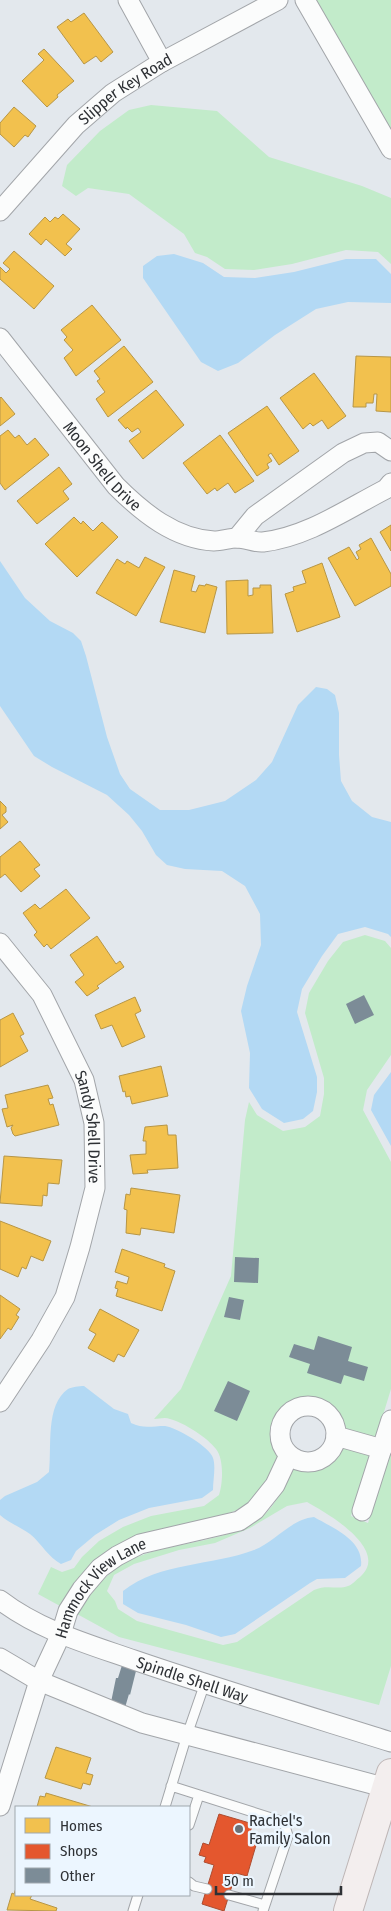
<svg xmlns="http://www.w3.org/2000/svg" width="391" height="1911" font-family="'Fira Sans Condensed',sans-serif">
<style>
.green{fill:#c2ebca;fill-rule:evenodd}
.water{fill:#b3d9f4}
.homes{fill:#f2c14e;stroke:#b79646}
.shops{fill:#e4572e;stroke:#ad4c30}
.building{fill:#7c8c97}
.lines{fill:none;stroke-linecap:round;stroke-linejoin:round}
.service-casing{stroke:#a2a5a9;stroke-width:11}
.minor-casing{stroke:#a2a5a9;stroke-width:21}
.primary-casing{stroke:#beb6b6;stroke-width:30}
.service{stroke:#fbfcfc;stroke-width:9}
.minor{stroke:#fbfcfc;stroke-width:19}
.primary{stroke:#f3eeee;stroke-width:28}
.poi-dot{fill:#6d7175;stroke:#ecf6ff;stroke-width:2}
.labels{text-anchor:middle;stroke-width:5;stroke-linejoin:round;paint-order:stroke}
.street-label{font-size:16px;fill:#2e3135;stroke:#ecf6ff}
.poi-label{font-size:16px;fill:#2e3135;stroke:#ecf6ff;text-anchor:start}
</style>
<rect width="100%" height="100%" fill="#e3e8ed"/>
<path class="green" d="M314 0H391V132Z
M151 105 217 111 269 157 362 186 391 198V264L378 252 346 250 292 264 254 270 225 269 207 257 195 253 184 234 129 194 88 188 76 196 62 186 67 165 100 131 129 110Z
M365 935 385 941 391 948V1055L367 1090 363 1110 391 1162V1389L376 1438 344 1429C334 1368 242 1404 279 1456 271 1472 262 1492 248 1504 235 1513 220 1515 205 1519 174 1526 142 1531 114 1547 90 1560 75 1583 60 1606L38 1594 51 1567 62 1572 74 1568 82 1557 99 1541 123 1527 151 1516 204 1506 219 1495C223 1483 224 1459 216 1449 208 1438 183 1422 170 1419 165 1417 159 1419 154 1419L181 1389 231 1276 245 1120 249 1102 257 1115 283 1131 305 1127 320 1116 324 1094V1078L305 1013 309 993 328 961 343 942Z
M343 1447 370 1455 351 1516 368 1523 391 1451V1666L379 1705 119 1637 77 1614C89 1596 103 1576 123 1564 161 1541 233 1544 263 1516 277 1503 285 1485 293 1468 318 1474 331 1469 343 1447ZM307 1502C327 1513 391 1550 360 1577 357 1579 352 1585 348 1586 338 1590 327 1584 314 1590L237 1642 223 1645 137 1621 118 1609 115 1601 107 1591 114 1575 134 1564 179 1550 215 1543 250 1528 287 1506Z"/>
<path class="water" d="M174 254 203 263 224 277 255 278 294 272 346 259H376L391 274V303L348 302 316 309 275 335 238 363 218 371 201 362 143 278V266L157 256Z
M0 561 25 598 50 621 73 633 81 641 86 656 107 737 120 774 130 789 160 810H189L225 801 256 780 272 762 298 705 316 687 327 689 335 695 339 713V755L341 781 352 801 372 817 391 822V937L388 934 365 927 338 934 322 956 302 989 297 1012 317 1077V1092L313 1111 303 1119 284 1123 262 1109 249 1088 250 1053 241 1011 247 986 261 945 260 914 245 886 222 871 185 869 167 865 156 855 142 831 129 815 107 795 52 767 34 756 0 706Z
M391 1072V1146L371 1110 374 1095Z
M84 1386 114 1409 128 1414 131 1423C143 1429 152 1426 165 1426 176 1427 210 1447 213 1458 216 1467 213 1480 213 1490L202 1498 149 1508 119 1520 95 1535 76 1551 71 1560 61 1564C48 1557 42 1544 30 1534 20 1527 9 1523 0 1515V1500L5 1496 37 1482 49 1472C52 1447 45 1405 68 1389 72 1387 79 1386 84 1386Z
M314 1517C333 1528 364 1540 361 1566L345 1578 317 1579 310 1583 235 1634 221 1637 186 1625 138 1613 123 1604V1591C160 1562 212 1566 254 1550 275 1542 291 1519 314 1517Z"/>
<path class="homes" d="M84 13 113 52 101 62 96 56 84 64 57 27 68 19 71 22Z
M44 49 74 81 57 95 58 97 47 107 22 81 44 60 38 54Z
M14 107 36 126 28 137 25 135 14 147 0 134V123Z
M63 214 80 229 66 244 72 249 65 256 46 239 41 245 29 234 45 217 50 222 55 217 58 219Z
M14 251 54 286 34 309 0 279V267L6 273 10 269 3 263Z
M92 305 121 340 76 376 64 358 73 350 64 340 67 337 61 330Z
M124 346 153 382 108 417 96 399 105 392 97 381 100 379 94 371Z
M356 356 391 357V412L376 411 377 394H374L373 403H366V407H353Z
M314 373 346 416 328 429 322 420 313 426 310 423 303 429 280 398Z
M156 390 184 425 143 459 129 441 141 432 138 428 132 432 127 427 126 429 118 420Z
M1 397 15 414 0 426V398Z
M267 406 299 451 279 465 271 453 268 455 272 461 267 464 269 468 257 476 228 433Z
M8 430 15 438 19 435 27 445 35 438 49 455 5 490 0 483V436Z
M220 435 254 481 235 493 228 483 217 491 215 488 207 494 183 463Z
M59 467 72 484 63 491 69 499 37 524 17 501Z
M74 517 81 524 83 521 93 531 102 522 118 537 77 577 45 544Z
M391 525V551L380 532Z
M371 538 391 574V586L355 606 328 558 349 547 357 560 359 558 356 552 361 549 359 545Z
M145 557 165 567 136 616 96 593 117 559 125 564 127 561 139 568Z
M322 563 340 617 297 632 285 594 294 591 293 587 306 583 302 571Z
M174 570 195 576 191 591 196 592 199 585 205 586 206 584 217 587 205 633 160 622Z
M248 580V596L253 595V588H260V585H271L273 633 227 634 226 581Z
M0 801 6 807V812L2 815 8 822 0 829Z
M20 841 40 865 34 869 40 876 21 892 5 874 0 878V857Z
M66 889 90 918 51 949 47 944 44 947 34 935 37 932 23 913 35 904 40 909Z
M97 936 116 964 120 961 124 967 97 986 99 988 87 996 75 982 84 975 70 955Z
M135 997 141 1011 135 1014 145 1037 122 1047 112 1025 101 1029 95 1015Z
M13 1013 24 1034 20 1036 28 1051 0 1067V1020Z
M161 1066 168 1096 132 1104 130 1096 126 1097 125 1091 123 1092 119 1076Z
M48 1085 53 1098 48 1099 50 1105 53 1104 59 1125 15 1136 13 1134 11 1128 13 1125 7 1127 2 1109 8 1108 5 1095Z
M167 1125 168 1135H176L178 1168 147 1170 148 1173 133 1174 130 1155 146 1154V1141H143L145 1127Z
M4 1156 62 1160 59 1184 48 1183 47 1196 43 1195 42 1206 0 1203Z
M131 1188 180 1195 174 1233 141 1228 140 1235 126 1233 127 1210 124 1209 126 1194 130 1195Z
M0 1221 51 1241 43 1261 31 1256 26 1269 22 1267 18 1277 0 1269Z
M122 1249 165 1264 164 1267 175 1271 162 1311 116 1296 118 1289 115 1288 117 1281 127 1284 129 1277 115 1272Z
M0 1295 20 1309 16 1315 19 1317 11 1330 8 1328 0 1339Z
M100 1309 139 1330 124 1357 118 1354 114 1362 88 1348 96 1334 89 1330Z
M56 1747 91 1758 86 1773 93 1775 90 1785 83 1783 81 1789 45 1778Z
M46 1793 93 1807H37L40 1796 45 1797Z
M16 1888V1895H32L30 1899 57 1908 56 1911 7 1910 12 1893 14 1894Z"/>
<path class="shops" d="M219 1814 253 1824 250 1832 259 1835 247 1876 236 1873 224 1911 202 1904 214 1865 204 1862 206 1857 199 1855 203 1843 209 1845Z"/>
<path class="building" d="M364 995 374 1015 355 1024 346 1004Z
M235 1257 259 1258 258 1283 234 1282Z
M229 1297 244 1300 240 1320 224 1317Z
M318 1336 352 1347 348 1361 368 1367 364 1381 344 1375 341 1384 307 1373 310 1364 289 1357 294 1344 314 1350Z
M228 1381 250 1391 237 1421 214 1411Z
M123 1662 137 1667 130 1695 129 1694 124 1711 110 1707 116 1678H118Z"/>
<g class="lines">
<defs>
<path id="service" d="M171 1786 284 1822 288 1836 263 1911
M165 1807 187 1735 205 1683
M189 1825 199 1795
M189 1882 194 1886 207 1889
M229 1895 265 1905
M133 1911 138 1895"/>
<g id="minor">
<path d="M128 0 162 62"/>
<path d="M305 0 391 149"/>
<path id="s1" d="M0 211 76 125 113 93 162 62 278 0"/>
<path id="s2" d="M0 338 116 486C143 513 175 539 214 541 222 541 229 538 237 538 246 538 255 543 263 542 307 537 347 509 386 489L391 483"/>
<path d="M237 538 255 516 343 453 364 443 378 442 391 451"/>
<path id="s3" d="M0 943 42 995 84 1080 94 1123 95 1188 80 1247 65 1297 41 1340 0 1402"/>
<circle cx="308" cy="1434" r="28"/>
<path d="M336 1436 382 1449"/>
<path d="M362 1511 391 1420"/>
<path id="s4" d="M0 1600C39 1630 88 1644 134 1660 219 1689 305 1715 391 1742"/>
<path d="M0 1658 39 1681 142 1723 391 1789"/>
<path id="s5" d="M0 1806 39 1681 61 1634 68 1611 82 1589 100 1568 117 1556 140 1544 239 1521 255 1510 275 1485 289 1455"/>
</g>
<path id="primary" d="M348 1911 391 1773"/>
</defs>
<use href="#service" class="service-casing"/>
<use href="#minor" class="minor-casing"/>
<use href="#primary" class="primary-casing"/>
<use href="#service" class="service"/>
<use href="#minor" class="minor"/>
<use href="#primary" class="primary"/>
</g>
<circle class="poi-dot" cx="239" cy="1829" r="5"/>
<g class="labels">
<g class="street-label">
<text dy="6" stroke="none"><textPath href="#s1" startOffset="176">Slipper Key Road</textPath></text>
<text dy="6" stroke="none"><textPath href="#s2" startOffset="164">Moon Shell Drive</textPath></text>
<text dy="6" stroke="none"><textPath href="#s3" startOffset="209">Sandy Shell Drive</textPath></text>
<text dy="6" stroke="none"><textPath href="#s5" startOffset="246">Hammock View Lane</textPath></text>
<text dy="6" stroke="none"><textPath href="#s4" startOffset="209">Spindle Shell Way</textPath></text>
</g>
<g class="poi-label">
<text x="249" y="1826">Rachel's<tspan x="249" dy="18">Family Salon</tspan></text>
</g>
</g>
<rect x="15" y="1806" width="175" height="90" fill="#ecf6ff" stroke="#a0a7ae"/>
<rect x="25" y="1818" width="25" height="15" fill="#f2c14e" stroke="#a0a7ae"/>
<text x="60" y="1831" font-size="15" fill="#2e3135">Homes</text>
<rect x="25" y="1844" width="25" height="15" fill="#e4572e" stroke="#a0a7ae"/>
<text x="60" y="1856" font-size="15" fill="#2e3135">Shops</text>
<rect x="25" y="1868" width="25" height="15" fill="#7c8c97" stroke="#a0a7ae"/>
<text x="60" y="1881" font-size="15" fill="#2e3135">Other</text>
<path d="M216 1886v8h125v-8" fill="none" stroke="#2e3135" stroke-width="2.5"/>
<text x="224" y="1886" font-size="15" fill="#2e3135" stroke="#ecf6ff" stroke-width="4" paint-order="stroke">50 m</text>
</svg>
